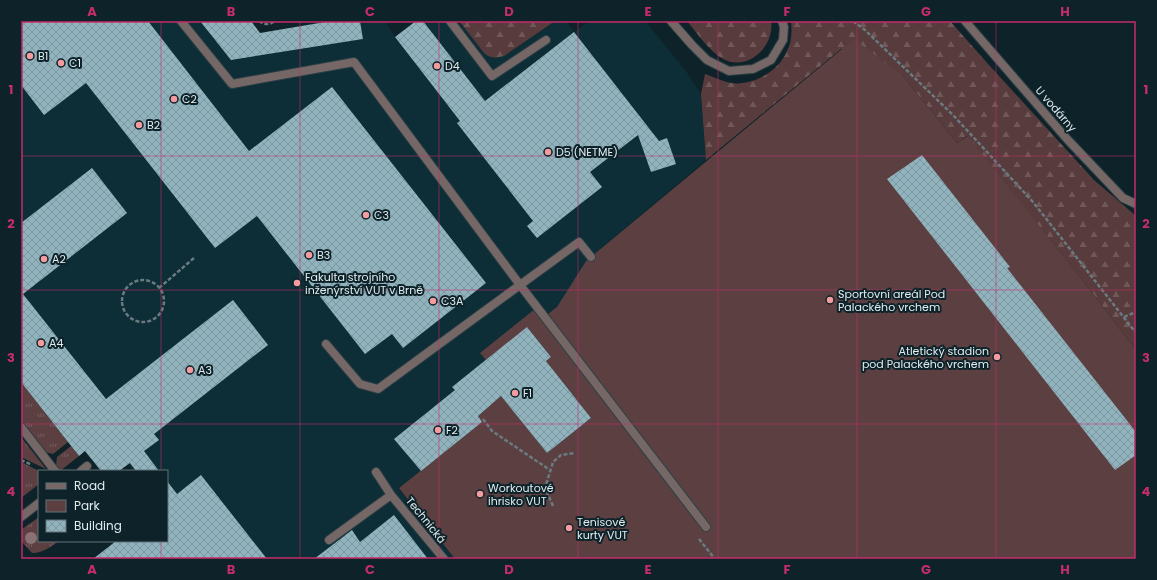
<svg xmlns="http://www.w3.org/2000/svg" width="1157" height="580" font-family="Poppins,sans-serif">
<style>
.built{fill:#0d2e36}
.grass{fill:url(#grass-tufts)}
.forest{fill:url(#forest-firs)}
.green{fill:#5c4041}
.building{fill:url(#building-cross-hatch)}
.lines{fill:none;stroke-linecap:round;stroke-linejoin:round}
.service-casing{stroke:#2b3f45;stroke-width:10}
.minor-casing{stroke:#2b3f45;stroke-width:10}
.path{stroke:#697a80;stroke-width:2.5;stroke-dasharray:4 2;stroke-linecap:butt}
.service{stroke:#766767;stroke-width:8}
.minor{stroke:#766767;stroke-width:8}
.tree{fill:#897175}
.grid{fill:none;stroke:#c52d6a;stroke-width:1;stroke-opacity:0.55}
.poi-dot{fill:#f49b9f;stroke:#0e2329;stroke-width:1.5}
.labels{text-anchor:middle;stroke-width:4;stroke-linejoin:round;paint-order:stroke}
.poi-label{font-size:11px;fill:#dfecf0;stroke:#0e2329;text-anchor:start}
.street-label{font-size:11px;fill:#dfecf0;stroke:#0e2329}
.neatline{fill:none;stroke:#c52d6a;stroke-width:1.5}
.grid-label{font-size:13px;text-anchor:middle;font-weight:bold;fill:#c52d6a}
</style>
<defs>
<pattern id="grass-tufts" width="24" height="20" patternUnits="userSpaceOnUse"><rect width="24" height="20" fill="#5c4041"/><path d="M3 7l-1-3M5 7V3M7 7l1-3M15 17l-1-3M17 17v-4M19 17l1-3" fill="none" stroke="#735c5d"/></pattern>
<pattern id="forest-firs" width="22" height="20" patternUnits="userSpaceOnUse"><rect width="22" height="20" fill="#583b3c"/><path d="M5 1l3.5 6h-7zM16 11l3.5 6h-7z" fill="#705858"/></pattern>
<pattern id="building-cross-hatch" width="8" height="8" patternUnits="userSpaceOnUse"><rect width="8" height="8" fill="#90b3be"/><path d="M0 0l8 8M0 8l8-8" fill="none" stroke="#7d98a0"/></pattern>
</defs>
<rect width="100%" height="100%" fill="#0e2329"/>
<path class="built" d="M21 21H200L232 60 363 39 360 21H385L395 37 416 21H459L484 53 504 56 555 21H566L574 32 589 21H645L685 70 701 94 706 160 586 261 558 307 548 314 540 305 527 327 551 357 546 361 591 418 547 453 502 396 478 416 482 422 399 488 455 559H93L116 541H167V471H134L128 464 85 451 79 456 21 382Z"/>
<path class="grass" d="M21 382 68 442 53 454 45 452 21 422Z
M21 437 46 469 21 457Z
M71 446 79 456 60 471 56 466 57 457Z
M21 462 39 471V484L21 498Z
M39 517V541H59C50 547 43 553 32 553L21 541V530Z"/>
<path class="forest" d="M459 21H555L504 56C496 58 491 59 484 53Z
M687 21H771C775 46 748 72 723 59 710 52 697 33 687 21Z
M791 21H950L989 65 1094 180 1136 216V350L1094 295 967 136 957 143 903 76 841 49 706 160 701 94 705 74C714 77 723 82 732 83 753 86 779 71 787 51 792 42 792 31 791 21Z"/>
<path class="green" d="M854 39 903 76 957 143 968 136 1094 295 1136 350V559H455L399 488 482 422 478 416 501 396 547 453 591 418 546 361 551 357 528 328 486 360 480 353 540 305 548 314 557 307 586 261Z"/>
<path class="building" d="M21 21H148L249 151 332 87 486 283 403 348 392 334 365 354 257 216 215 248 86 83 44 115 21 85Z
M200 21H251L260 33 331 21H360L363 39 231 60Z
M416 21H423L485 101 574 32 659 141 667 138 676 164 651 172 638 135 590 172 602 187 537 238 527 226 533 221 457 123 460 121 395 37Z
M922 155 1010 267 1007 268 1136 432V455L1115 470 887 179Z
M92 168 127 213 23 294 106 399 233 300 268 345 154 434 159 440 144 451 159 471H136L130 463 119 471H101L85 451 79 456 21 382V223Z
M527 327 551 357 546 361 591 418 547 453 501 396 478 416 482 422 421 471 394 439 455 390 452 387Z
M201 475 267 559H93L116 541H167V481L177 494Z
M394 515 428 559H314L352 530 360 542Z"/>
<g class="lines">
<defs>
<path id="service" d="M181 21 232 84 354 62 520 285 378 389 360 384 326 344
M450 21 492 76 546 40
M591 257 579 242 520 285 706 527
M21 427 55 471
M81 471 87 466
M21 517 39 503"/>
<path id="minor" d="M671 21 692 45 707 60 729 71 753 69 771 60 783 40 784 27 782 21
M965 21 1067 139 1123 198 1136 204
M376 472 391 495 444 559
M329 540 391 495"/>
</defs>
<use href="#service" class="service-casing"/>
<use href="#minor" class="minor-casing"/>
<path class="path" d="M259 21C264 25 270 25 275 21
M853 21 865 30 953 115 1033 202 1136 333
M122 301a21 21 0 1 1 42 0a21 21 0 1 1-42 0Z
M159 288 194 258
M1124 317 1136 312
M483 419 492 431 550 470
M21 460 32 465
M553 506 545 488 553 462 561 455 575 453
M699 539 715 559"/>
<use href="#service" class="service"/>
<use href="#minor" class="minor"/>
</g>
<circle class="tree" cx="31" cy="538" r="6"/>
<path class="grid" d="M161 21V471M300 21V559M439 21V559M578 21V559M718 21V559M857 21V559M996 21V559M21 156H1136M21 290H1136M21 424H1136M161 541V559"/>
<g class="poi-dot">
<circle cx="30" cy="56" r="4"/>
<circle cx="61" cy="63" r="4"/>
<circle cx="437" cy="66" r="4"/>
<circle cx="174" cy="99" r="4"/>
<circle cx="139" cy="125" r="4"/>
<circle cx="548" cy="152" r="4"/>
<circle cx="366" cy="215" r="4"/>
<circle cx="309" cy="255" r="4"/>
<circle cx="44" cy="259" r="4"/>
<circle cx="297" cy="283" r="4"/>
<circle cx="830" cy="300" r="4"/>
<circle cx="433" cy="301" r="4"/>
<circle cx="41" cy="343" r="4"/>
<circle cx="997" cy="357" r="4"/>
<circle cx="190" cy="370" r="4"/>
<circle cx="515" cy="393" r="4"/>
<circle cx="438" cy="430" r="4"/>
<circle cx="480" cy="494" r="4"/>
<circle cx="569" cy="528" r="4"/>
</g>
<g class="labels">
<g class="poi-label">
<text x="38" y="60">B1</text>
<text x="69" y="67">C1</text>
<text x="445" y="70">D4</text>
<text x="182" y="103">C2</text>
<text x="147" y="129">B2</text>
<text x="556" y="156">D5 (NETME)</text>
<text x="374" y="219">C3</text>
<text x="317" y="259">B3</text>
<text x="52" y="263">A2</text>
<text x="305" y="281">Fakulta strojního<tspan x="305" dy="13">inženýrství VUT v Brně</tspan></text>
<text x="838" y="298">Sportovní areál Pod<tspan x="838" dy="13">Palackého vrchem</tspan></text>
<text x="441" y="305">C3A</text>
<text x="49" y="347">A4</text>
<text x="989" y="355" text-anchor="end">Atletický stadion<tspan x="989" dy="13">pod Palackého vrchem</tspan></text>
<text x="198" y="374">A3</text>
<text x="523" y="397">F1</text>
<text x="446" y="434">F2</text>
<text x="488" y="492">Workoutové<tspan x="488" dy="13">ihrisko VUT</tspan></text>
<text x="577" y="526">Tenisové<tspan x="577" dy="13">kurty VUT</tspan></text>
</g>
<g class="street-label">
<text transform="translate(1056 109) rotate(49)" y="4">U vodárny</text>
<text transform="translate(426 520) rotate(51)" y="4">Technická</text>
</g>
</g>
<rect width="1157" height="580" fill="none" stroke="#0e2329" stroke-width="44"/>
<rect x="38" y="470" width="130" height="72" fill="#0e2329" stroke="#627379"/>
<rect x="46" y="483" width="20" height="6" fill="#766767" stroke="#627379"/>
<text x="74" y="490" font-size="12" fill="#dfecf0">Road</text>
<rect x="46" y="500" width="20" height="12" fill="#5c4041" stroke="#627379"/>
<text x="74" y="510" font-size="12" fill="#dfecf0">Park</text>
<rect x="46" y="520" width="20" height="12" fill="url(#building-cross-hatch)" stroke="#627379"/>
<text x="74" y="530" font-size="12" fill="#dfecf0">Building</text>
<rect x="22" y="22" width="1113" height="536" class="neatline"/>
<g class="grid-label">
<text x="92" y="16">A</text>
<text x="231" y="16">B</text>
<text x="370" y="16">C</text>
<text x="509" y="16">D</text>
<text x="648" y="16">E</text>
<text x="787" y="16">F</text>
<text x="926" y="16">G</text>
<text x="1065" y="16">H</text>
<text x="11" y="94">1</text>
<text x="1146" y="94">1</text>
<text x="11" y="228">2</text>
<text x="1146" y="228">2</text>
<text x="11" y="362">3</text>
<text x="1146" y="362">3</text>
<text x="11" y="496">4</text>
<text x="1146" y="496">4</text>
<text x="92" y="574">A</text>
<text x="231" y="574">B</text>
<text x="370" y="574">C</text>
<text x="509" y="574">D</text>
<text x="648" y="574">E</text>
<text x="787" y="574">F</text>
<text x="926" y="574">G</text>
<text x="1065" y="574">H</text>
</g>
</svg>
